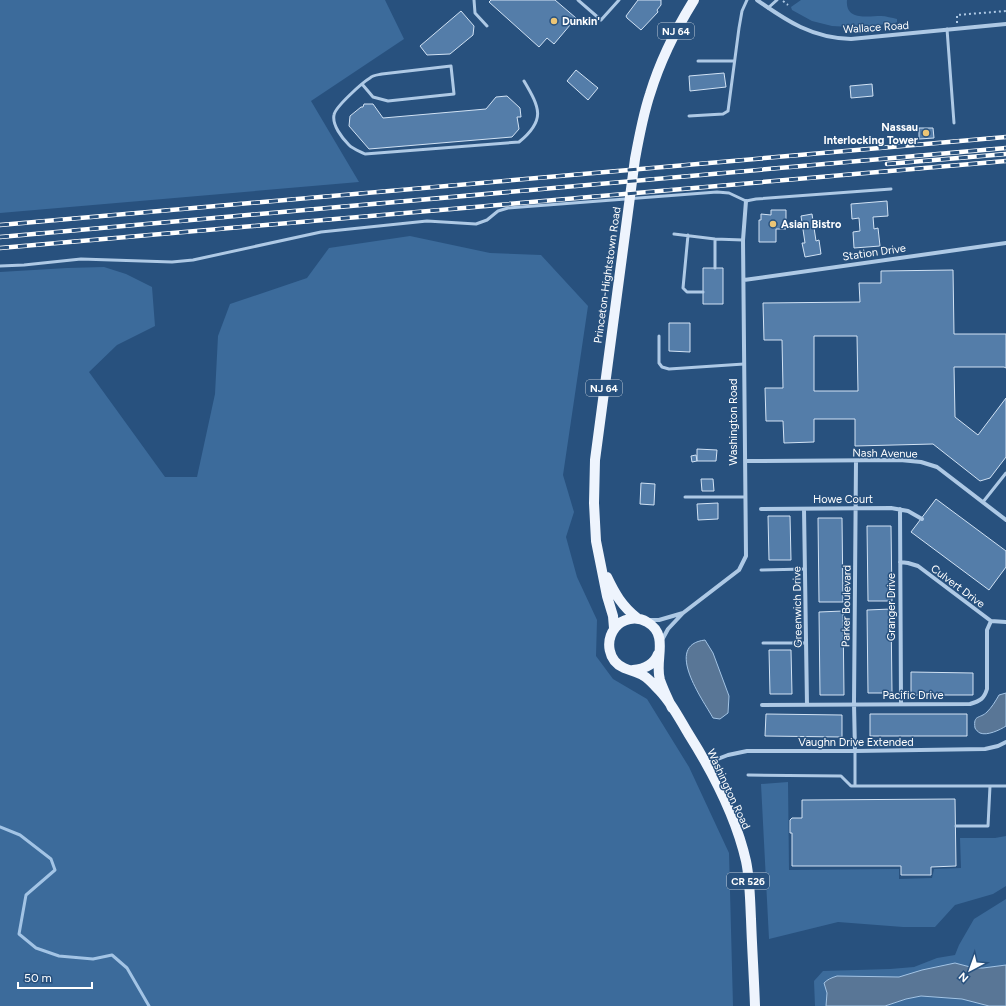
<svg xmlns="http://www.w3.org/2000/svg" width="1006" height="1006" font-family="Figtree,sans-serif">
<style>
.green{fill:#3c6b9b}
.water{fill:#597696;stroke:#a3c4e5}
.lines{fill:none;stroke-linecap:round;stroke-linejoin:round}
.stream{stroke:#a3c4e5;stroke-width:3}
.building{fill:#547da9;stroke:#d1e2f4;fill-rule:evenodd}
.path{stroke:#aec9e5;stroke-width:2;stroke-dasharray:2 3;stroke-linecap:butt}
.service{stroke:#aec9e5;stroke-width:3}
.minor{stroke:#aec9e5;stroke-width:4}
.primary{stroke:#eef4fd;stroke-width:10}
.rail-casing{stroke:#fff;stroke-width:4.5}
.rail{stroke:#28517e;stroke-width:3;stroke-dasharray:9;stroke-linecap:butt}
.poi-dot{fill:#ecc575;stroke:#28517e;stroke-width:1.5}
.labels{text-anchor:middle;stroke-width:3;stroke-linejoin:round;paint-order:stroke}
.shield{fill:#28517e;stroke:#becbd8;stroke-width:1}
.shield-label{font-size:10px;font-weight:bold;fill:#fff}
.poi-label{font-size:11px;font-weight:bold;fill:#fff;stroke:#28517e;text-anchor:start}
.street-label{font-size:11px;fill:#fff;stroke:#28517e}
</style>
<rect width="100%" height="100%" fill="#28517e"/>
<path class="green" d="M0 0H385L404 39 311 101 359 182 0 213Z
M801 0H847C845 21 868 16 881 16 886 16 892 18 897 19V22L895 23H888L868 28 832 26 812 21 792 10 791 7Z
M410 236 490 253 541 255 588 306 563 475 574 512 566 537 577 577 597 620 596 656 613 679 647 699 689 767 729 853 733 1006H0V272L67 268 104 267 126 274 152 287 155 326 117 345 89 372 165 477H197L215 394 218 336 230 304 307 278 329 248Z
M788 782 789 870 899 869V879L932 878 934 869 961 868 960 838H995L1006 836V886L993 894 955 905 935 927H903L838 922 769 939 761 784Z
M1006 899V1006H815L814 981 823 971 890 969 914 967 937 958 955 955 959 945 974 919Z"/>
<path class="water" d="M705 640 713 653 729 696 728 713 720 719 713 718C703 700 663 645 705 640Z
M1006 693V726C1000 730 987 736 980 733 978 732 976 730 975 728 973 714 980 719 987 712 992 707 995 702 999 695Z
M955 963 974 968H983L1006 965V1006H989L962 999 921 996 906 999 885 1006H826L827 993 824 983C828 979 831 978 837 976L899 977 922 970Z"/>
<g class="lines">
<path class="stream" d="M0 827 20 835 51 859 55 870 26 895 19 934 36 948 59 956 93 959 112 955 127 968 149 1006"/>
</g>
<path class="building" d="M491 0H555L576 18 554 44 547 38 539 47 489 2Z
M638 0H661V5L657 10 658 12 641 30 627 18 626 16Z
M461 11 474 26 473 35 450 54 427 55 420 46Z
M576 70 598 88 588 100 567 81Z
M724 73 726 87 690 91 689 76Z
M872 84 873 96 851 98 850 86Z
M507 96 520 108 521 117H517L519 129 512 137 369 149 349 126 350 116 361 107H363L364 104H373L383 118 486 109 496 97Z
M919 128H933L934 138 919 139Z
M887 201 888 216 873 217 874 229 878 228 880 246 854 248 853 232 860 231 859 218 852 219 851 204Z
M771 210H786V229H776V242H759V220H761V214L771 215Z
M812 214 816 241 819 240 821 254 805 257 802 243H805L801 216Z
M703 268H723V304H703Z
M953 270 954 334H1006V368L1004 367H954L955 417 978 435 1006 398V457L990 478 980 481 933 444 855 446V419H814V442L784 443 783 421H766L765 388H783L782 340H764L763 303 860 302 859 283H881V271ZM814 336H857L858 391H814Z
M669 323H690V352L669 351Z
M697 449 717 450 716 461H697Z
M696 455 697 461 692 462 691 456Z
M701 479H713L714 491H702Z
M641 483 655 484 654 505 640 504Z
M936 499 1006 551V567L989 590 911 532Z
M718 503V519L698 520 697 504Z
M768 516H790L791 560H769Z
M818 518H842L843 602H819Z
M867 526H891L892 601H868Z
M891 609 892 693H868L867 610Z
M843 611 844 695H820L819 612Z
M769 650H791L792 694H770Z
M911 672 973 673V695H911Z
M766 714 842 715V737L765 736Z
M870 714H967V736H870Z
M955 799 956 866 931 867V875H901V866H792V833H790V820L792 818H802V800Z"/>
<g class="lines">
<path class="path" d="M783 1 788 5
M957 23V15L1006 11"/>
<path class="service" d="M474 0 475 13 487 26
M578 0 601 20 619 0
M768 8 777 0
M947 29 954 123
M698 61H734
M362 84 373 97 388 101 454 94 451 66 382 74C378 75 373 75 370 78 363 82 335 107 334 115 332 125 342 138 349 145 353 149 359 151 365 154L519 142C546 120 540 108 524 81
M689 116 723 114 728 111 739 28 742 11 747 0
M674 234 715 239 743 240
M688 235 683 288 687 292H703
M0 266 24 265 81 259 172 262 193 260 321 232 427 221 476 224 487 220 498 211 508 208 717 192 729 193 746 201 756 199 891 189
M715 268V239
M659 336V363L662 367 669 369 744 364
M685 497H745
M983 502 1006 473
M761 570 805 569
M763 643H806
M748 775 841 776 851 786H1006
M855 786V751
M956 826H988L990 786"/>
<path class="minor" d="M757 0C787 21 812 38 851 39L1006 24
M744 280 1006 243
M745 461 900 460 921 462 937 467 1006 520
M761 509 891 508 908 511 922 519
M804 509 807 705
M900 509 901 704
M900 562 908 563 918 566 991 621 1006 622
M648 620H659L683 613
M662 640 668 629 683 613 739 570 746 556 743 240 746 201
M762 705 970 704C980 701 984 699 987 689V630L991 621
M855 751 854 704 856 461
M707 763 728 755 747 751H855L985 749 998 746 1006 742"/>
<path class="primary" d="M607 577C615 594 622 606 637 618
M614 628 613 616 607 596 596 541 594 503 595 460 635 159C639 137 643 115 650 94 660 61 676 29 694 0
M633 670C645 669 654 665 658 654
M672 708C668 699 663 689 660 680 654 660 670 635 647 622 637 616 622 618 615 628 605 641 608 661 624 668 631 671 638 672 644 676 649 679 653 684 657 688 670 700 679 718 688 733 712 771 736 817 746 861 750 880 750 900 751 919 752 948 754 977 755 1006"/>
<defs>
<path id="rail" d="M887 164 1006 154
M0 225 1006 137
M0 237 1006 148
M0 248 1006 161"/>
</defs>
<use href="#rail" class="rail-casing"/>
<use href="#rail" class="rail"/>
</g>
<g class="poi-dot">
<circle cx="554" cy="21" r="4"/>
<circle cx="926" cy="133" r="4"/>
<circle cx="773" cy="224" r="4"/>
</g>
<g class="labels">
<g class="shield">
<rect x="658" y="23" width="36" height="16" rx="3"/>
<rect x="586" y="380" width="36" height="16" rx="3"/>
<rect x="727" y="873" width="42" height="16" rx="3"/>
</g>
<g class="shield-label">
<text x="676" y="35">NJ 64</text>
<text x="604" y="392">NJ 64</text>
<text x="748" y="885">CR 526</text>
</g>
<g class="poi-label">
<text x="562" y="25">Dunkin'</text>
<text x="918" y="131" text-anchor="end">Nassau<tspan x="918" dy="13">Interlocking Tower</tspan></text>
<text x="781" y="228">Asian Bistro</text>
</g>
<g class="street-label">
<text transform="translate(876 27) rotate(-4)" y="4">Wallace Road</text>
<text transform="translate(874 252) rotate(-8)" y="4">Station Drive</text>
<text transform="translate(607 275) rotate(-82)" y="4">Princeton-Hightstown Road</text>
<text transform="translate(733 422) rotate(-90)" y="4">Washington Road</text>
<text transform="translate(885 453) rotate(1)" y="4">Nash Avenue</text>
<text x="843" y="503">Howe Court</text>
<text transform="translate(958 586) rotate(37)" y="4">Culvert Drive</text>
<text transform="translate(846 606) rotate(-89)" y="4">Parker Boulevard</text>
<text transform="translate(797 607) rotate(-91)" y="4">Greenwich Drive</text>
<text transform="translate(891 607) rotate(-90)" y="4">Granger Drive</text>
<text x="913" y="699">Pacific Drive</text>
<text x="856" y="746">Vaughn Drive Extended</text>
<text transform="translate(729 789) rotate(65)" y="4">Washington Road</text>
</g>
</g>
<g transform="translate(970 970) rotate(221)" stroke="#28517e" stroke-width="3" paint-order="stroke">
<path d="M0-3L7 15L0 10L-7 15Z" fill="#ffffff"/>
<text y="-6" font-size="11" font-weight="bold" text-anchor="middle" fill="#ffffff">N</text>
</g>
<path d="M18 982v6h74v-6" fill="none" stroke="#ffffff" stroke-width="2"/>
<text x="24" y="982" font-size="12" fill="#ffffff" stroke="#28517e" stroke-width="3" paint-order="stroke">50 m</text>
</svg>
